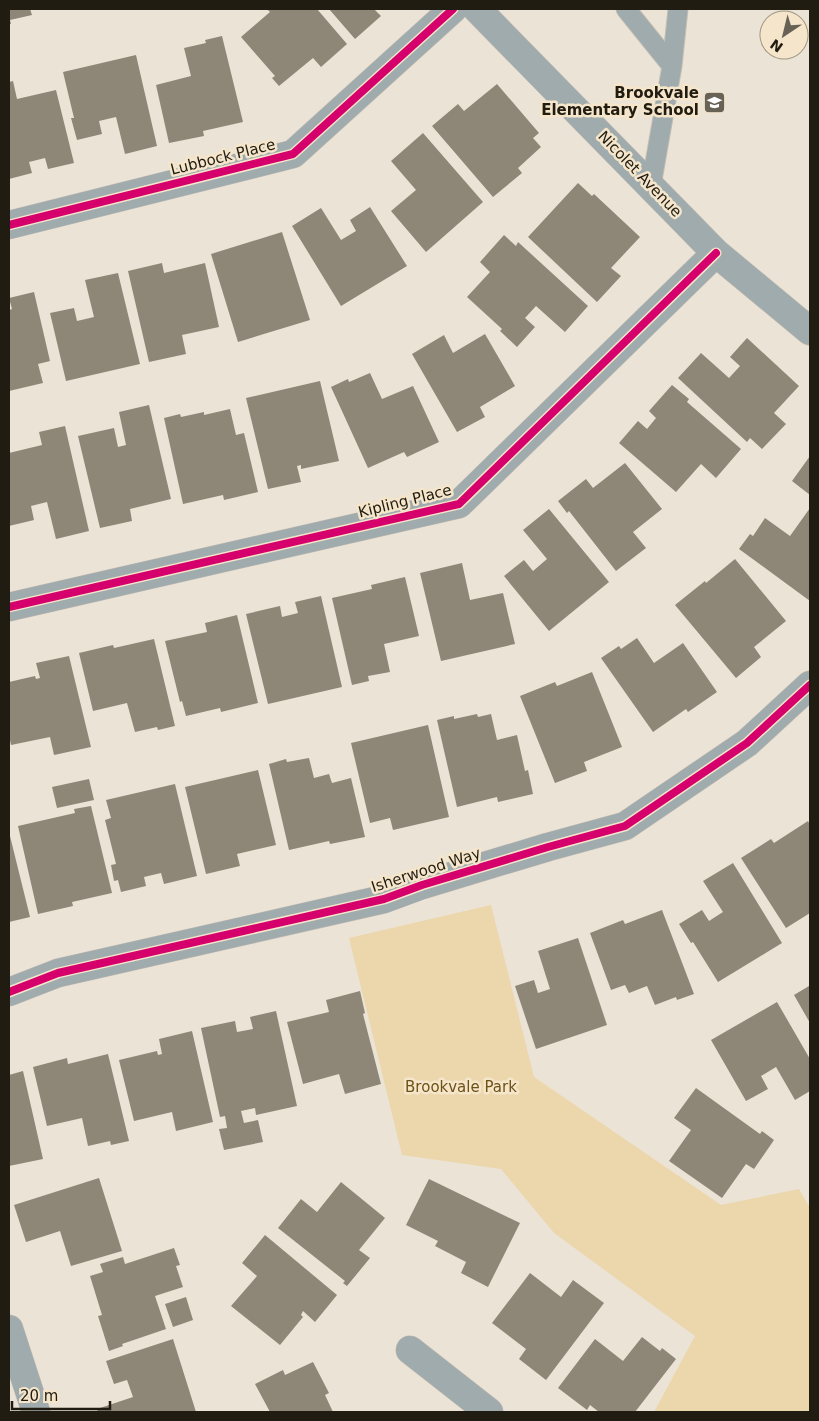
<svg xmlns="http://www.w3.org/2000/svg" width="819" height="1421" font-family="'DejaVu Sans',sans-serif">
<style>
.green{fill:#ecd6ac}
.building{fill:#8e8778}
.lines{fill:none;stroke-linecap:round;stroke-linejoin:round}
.lane-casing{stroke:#c5beb4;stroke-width:21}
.street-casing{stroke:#c5beb4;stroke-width:29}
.lane{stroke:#a0abad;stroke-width:19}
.street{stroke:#a0abad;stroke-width:28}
.cycleway-casing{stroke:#f5e6cb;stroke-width:11}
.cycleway{stroke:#d6006c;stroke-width:8}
.labels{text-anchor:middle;stroke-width:5;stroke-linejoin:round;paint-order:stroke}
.poi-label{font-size:15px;font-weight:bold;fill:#211c12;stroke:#f5e6cb;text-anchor:end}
.street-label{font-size:15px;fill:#211c12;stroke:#f5e6cb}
.park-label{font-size:15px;fill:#6d5215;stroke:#f5e6cb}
</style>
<rect width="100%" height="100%" fill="#ebe3d5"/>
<path class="green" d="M491 905 534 1077 721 1205 799 1189 810 1208V1412H654L695 1336 554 1233 501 1169 402 1155 349 938Z"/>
<path class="building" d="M9 9H30L32 15 10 20 11 24H9Z
M267 9H317L347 44 321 67 313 58 279 86 272 78 275 76 241 37 270 12Z
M329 9H374L381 16 355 39Z
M222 36 243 122 203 131 204 136 169 143 156 85 191 76 184 48 206 43 205 40Z
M136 55 157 146 125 154 116 117 99 121 102 134 77 140 71 118H74L63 72Z
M13 81 17 99 56 90 74 163 48 169 45 158 29 162 32 173 9 179V82Z
M497 84 539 133 533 138 541 147 518 168 522 173 493 197 432 126 458 104 464 111Z
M423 133 483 202 426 252 391 211 416 190 391 161Z
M578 183 592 196 594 194 640 237 611 268 621 276 597 302 528 237Z
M370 207 407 266 341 306 292 226 321 208 341 240 356 231 350 220Z
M282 232 310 320 238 342 211 254Z
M504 235 516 246 518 242 588 306 565 332 536 306 525 318 535 327 517 347 500 331 502 329 467 297 490 272 480 262Z
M162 263 164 273 205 263 219 327 182 335 186 354 149 362 128 271Z
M118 273 140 364 66 381 50 313 74 308 77 321 94 317 85 280Z
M34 292 50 361 38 364 43 383 9 391V310L12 309 9 298Z
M485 334 515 386 480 407 485 417 457 432 412 354 444 335 453 353Z
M747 338 799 386 774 413 786 424 762 449 750 438 747 442 678 378 701 353 729 378 740 366 730 357Z
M370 373 382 399 413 386 439 442 407 457 404 452 368 468 331 387 348 379 349 382Z
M320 381 339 461 301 469V465L297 466 301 482 268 489 246 398Z
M672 385 689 399 687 402 741 449 716 478 701 464 676 492 619 443 638 421 647 429 656 418 649 411Z
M149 405 171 499 130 509 132 521 100 528 78 436 114 428 118 447 126 445 119 412Z
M230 409 236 435 244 433 258 492 224 500 223 495 183 504 164 418 180 414 181 417 204 412V415Z
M65 426 89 531 56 539 47 502 31 506 34 520 9 526V453L42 445 39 432Z
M810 456V495L792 481Z
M625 463 662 509 633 532 646 548 616 571 569 511 567 513 558 501 586 479 593 488Z
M810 508V601L739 549 750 534 753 536 765 518 790 536Z
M549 509 609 582 549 631 504 576 524 560 533 571 547 559 523 530Z
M735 559 786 621 754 647 761 657 736 678 675 605 705 581 706 583Z
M462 563 470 600 503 593 515 644 441 661 420 573Z
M405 577 419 636 384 644 390 672 368 676 369 681 352 685 332 598 372 589 371 585Z
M321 596 342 687 268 704 246 614 280 606 282 617 298 613 295 602Z
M237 615 258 703 221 712 220 708 186 716 182 701 180 702 165 641 207 632 205 623Z
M637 638 654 663 683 643 717 692 688 712 686 709 653 732 601 658 619 646 621 649Z
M154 639 175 726 158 730 157 727 135 732 127 703 93 711 79 653 113 645 114 648Z
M69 656 91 747 54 755 50 737 11 745 9 735V682L35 676 36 679 40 678 36 663Z
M592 672 622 747 584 762 587 771 555 783 520 696 555 682 557 686Z
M477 714 478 717 491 714 497 740 517 735 525 771 528 770 533 794 498 802 497 797 457 807 437 720 454 716V719Z
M428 725 449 817 393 830 390 818 370 823 351 743Z
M309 758 314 778 329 774 332 783 351 778 365 837 330 844 329 841 289 850 269 764 286 759 287 762Z
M258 770 276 845 237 854 240 866 206 874 185 787Z
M89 779 94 800 57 808 52 787Z
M175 784 197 876 164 884 161 873 144 877 146 886 121 892 118 880 114 881 111 865 116 864 105 820 111 818 106 800Z
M91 806 112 893 72 902 73 906 38 914 18 826 75 813 74 809Z
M808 821 810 825V913L786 928 741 858 771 839 774 843Z
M9 832 30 917 9 922Z
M733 863 782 943 718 982 693 942 691 943 679 924 702 910 709 921 723 912 703 881Z
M662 910 694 994 677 1000 676 997 655 1005 647 986 629 993 625 985 611 990 590 933 623 920 625 924Z
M578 938 607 1025 536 1049 515 986 534 980 538 993 550 989 538 951Z
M809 986 810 988V1023L794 995Z
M360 991 365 1013 363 1014 381 1084 345 1094 339 1074 303 1084 287 1022 329 1012 326 1000Z
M777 1002 810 1059V1091L795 1100 776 1067 761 1076 768 1089 746 1101 711 1040Z
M276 1011 297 1106 256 1115 255 1108 241 1111 244 1123 258 1120 263 1142 224 1150 219 1129 227 1128 225 1116 220 1117 201 1028 235 1021 237 1032 253 1029 250 1017Z
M192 1031 213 1122 176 1131 172 1112 134 1121 119 1060 157 1051 158 1055 162 1054 159 1039Z
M108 1054 129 1141 111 1145 110 1141 88 1146 82 1118 47 1126 33 1067 67 1058 68 1064Z
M23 1071 43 1159 9 1166V1075Z
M696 1088 760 1134 762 1131 774 1140 754 1169 746 1164 722 1198 669 1161 691 1130 674 1118Z
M99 1178 122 1251 71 1266 60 1231 26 1242 14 1205Z
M429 1179 520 1223 488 1287 461 1273 466 1262 435 1246 438 1241 406 1225Z
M341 1182 385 1218 359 1250 370 1258 347 1286 343 1283 345 1281 278 1228 301 1199 317 1212Z
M265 1235 337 1295 315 1322 303 1311 301 1315 303 1317 280 1345 231 1306 257 1276 242 1263Z
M174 1248 180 1265 176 1266 183 1287 155 1296 166 1329 122 1344 123 1346 109 1351 98 1316 102 1315 90 1276 103 1272 100 1264 123 1257 125 1264Z
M530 1273 561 1297 573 1280 604 1303 546 1380 519 1359 526 1349 492 1323Z
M186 1297 193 1320 173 1327 165 1304Z
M642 1337 660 1351 662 1348 676 1359 635 1412H599L590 1405 587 1410 558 1388 595 1339 623 1361Z
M173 1339 196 1412H98L97 1409 133 1397 127 1380 114 1384 106 1361Z
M313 1362 329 1393 325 1395 333 1412H270L255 1384 283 1370 285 1375Z"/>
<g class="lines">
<defs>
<path id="lane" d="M626 9 672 66
M651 186 672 66 678 9"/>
<path id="street" d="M477 9 716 253 810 331
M9 225 293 154 453 9
M9 607 459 504 716 253
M9 992 58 973 384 899 422 885 548 847 625 826 747 743 810 685
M9 1329 36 1412
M410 1350 489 1412"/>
</defs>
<use href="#lane" class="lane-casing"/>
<use href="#street" class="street-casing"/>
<use href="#lane" class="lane"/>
<use href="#street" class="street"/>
<defs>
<path id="cycleway" d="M9 225 293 154 453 9
M9 607 459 504 716 253
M9 992 58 973 384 899 422 885 548 847 625 826 747 743 810 685"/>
</defs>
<use href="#cycleway" class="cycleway-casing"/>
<use href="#cycleway" class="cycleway"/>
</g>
<defs>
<symbol id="school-square" viewBox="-11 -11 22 22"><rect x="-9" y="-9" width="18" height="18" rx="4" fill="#686256" stroke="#f5e6cb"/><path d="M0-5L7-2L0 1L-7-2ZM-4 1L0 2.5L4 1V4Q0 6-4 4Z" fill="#fff"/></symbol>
</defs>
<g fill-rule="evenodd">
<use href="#school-square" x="702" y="90" width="25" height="25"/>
</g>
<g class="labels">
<g class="poi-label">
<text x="699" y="98">Brookvale<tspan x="699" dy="17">Elementary School</tspan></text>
</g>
<g class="street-label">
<text transform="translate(223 157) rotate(-14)" y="5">Lubbock Place</text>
<text transform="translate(640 174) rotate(46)" y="5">Nicolet Avenue</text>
<text transform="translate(405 501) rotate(-14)" y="5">Kipling Place</text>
<text transform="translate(426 870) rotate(-18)" y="5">Isherwood Way</text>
</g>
<g class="park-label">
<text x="461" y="1092">Brookvale Park</text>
</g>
</g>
<rect width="819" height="1421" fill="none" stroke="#211c12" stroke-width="20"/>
<g transform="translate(784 35) rotate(215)"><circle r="24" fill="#f5e6cb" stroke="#a09581"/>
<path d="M0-4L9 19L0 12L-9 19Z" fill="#686256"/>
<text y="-8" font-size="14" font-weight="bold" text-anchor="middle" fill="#211c12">N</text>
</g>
<path d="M12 1401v8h98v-8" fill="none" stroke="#211c12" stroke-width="2.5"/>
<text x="20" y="1401" font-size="15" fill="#211c12" stroke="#f5e6cb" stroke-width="4" paint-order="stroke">20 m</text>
</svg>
